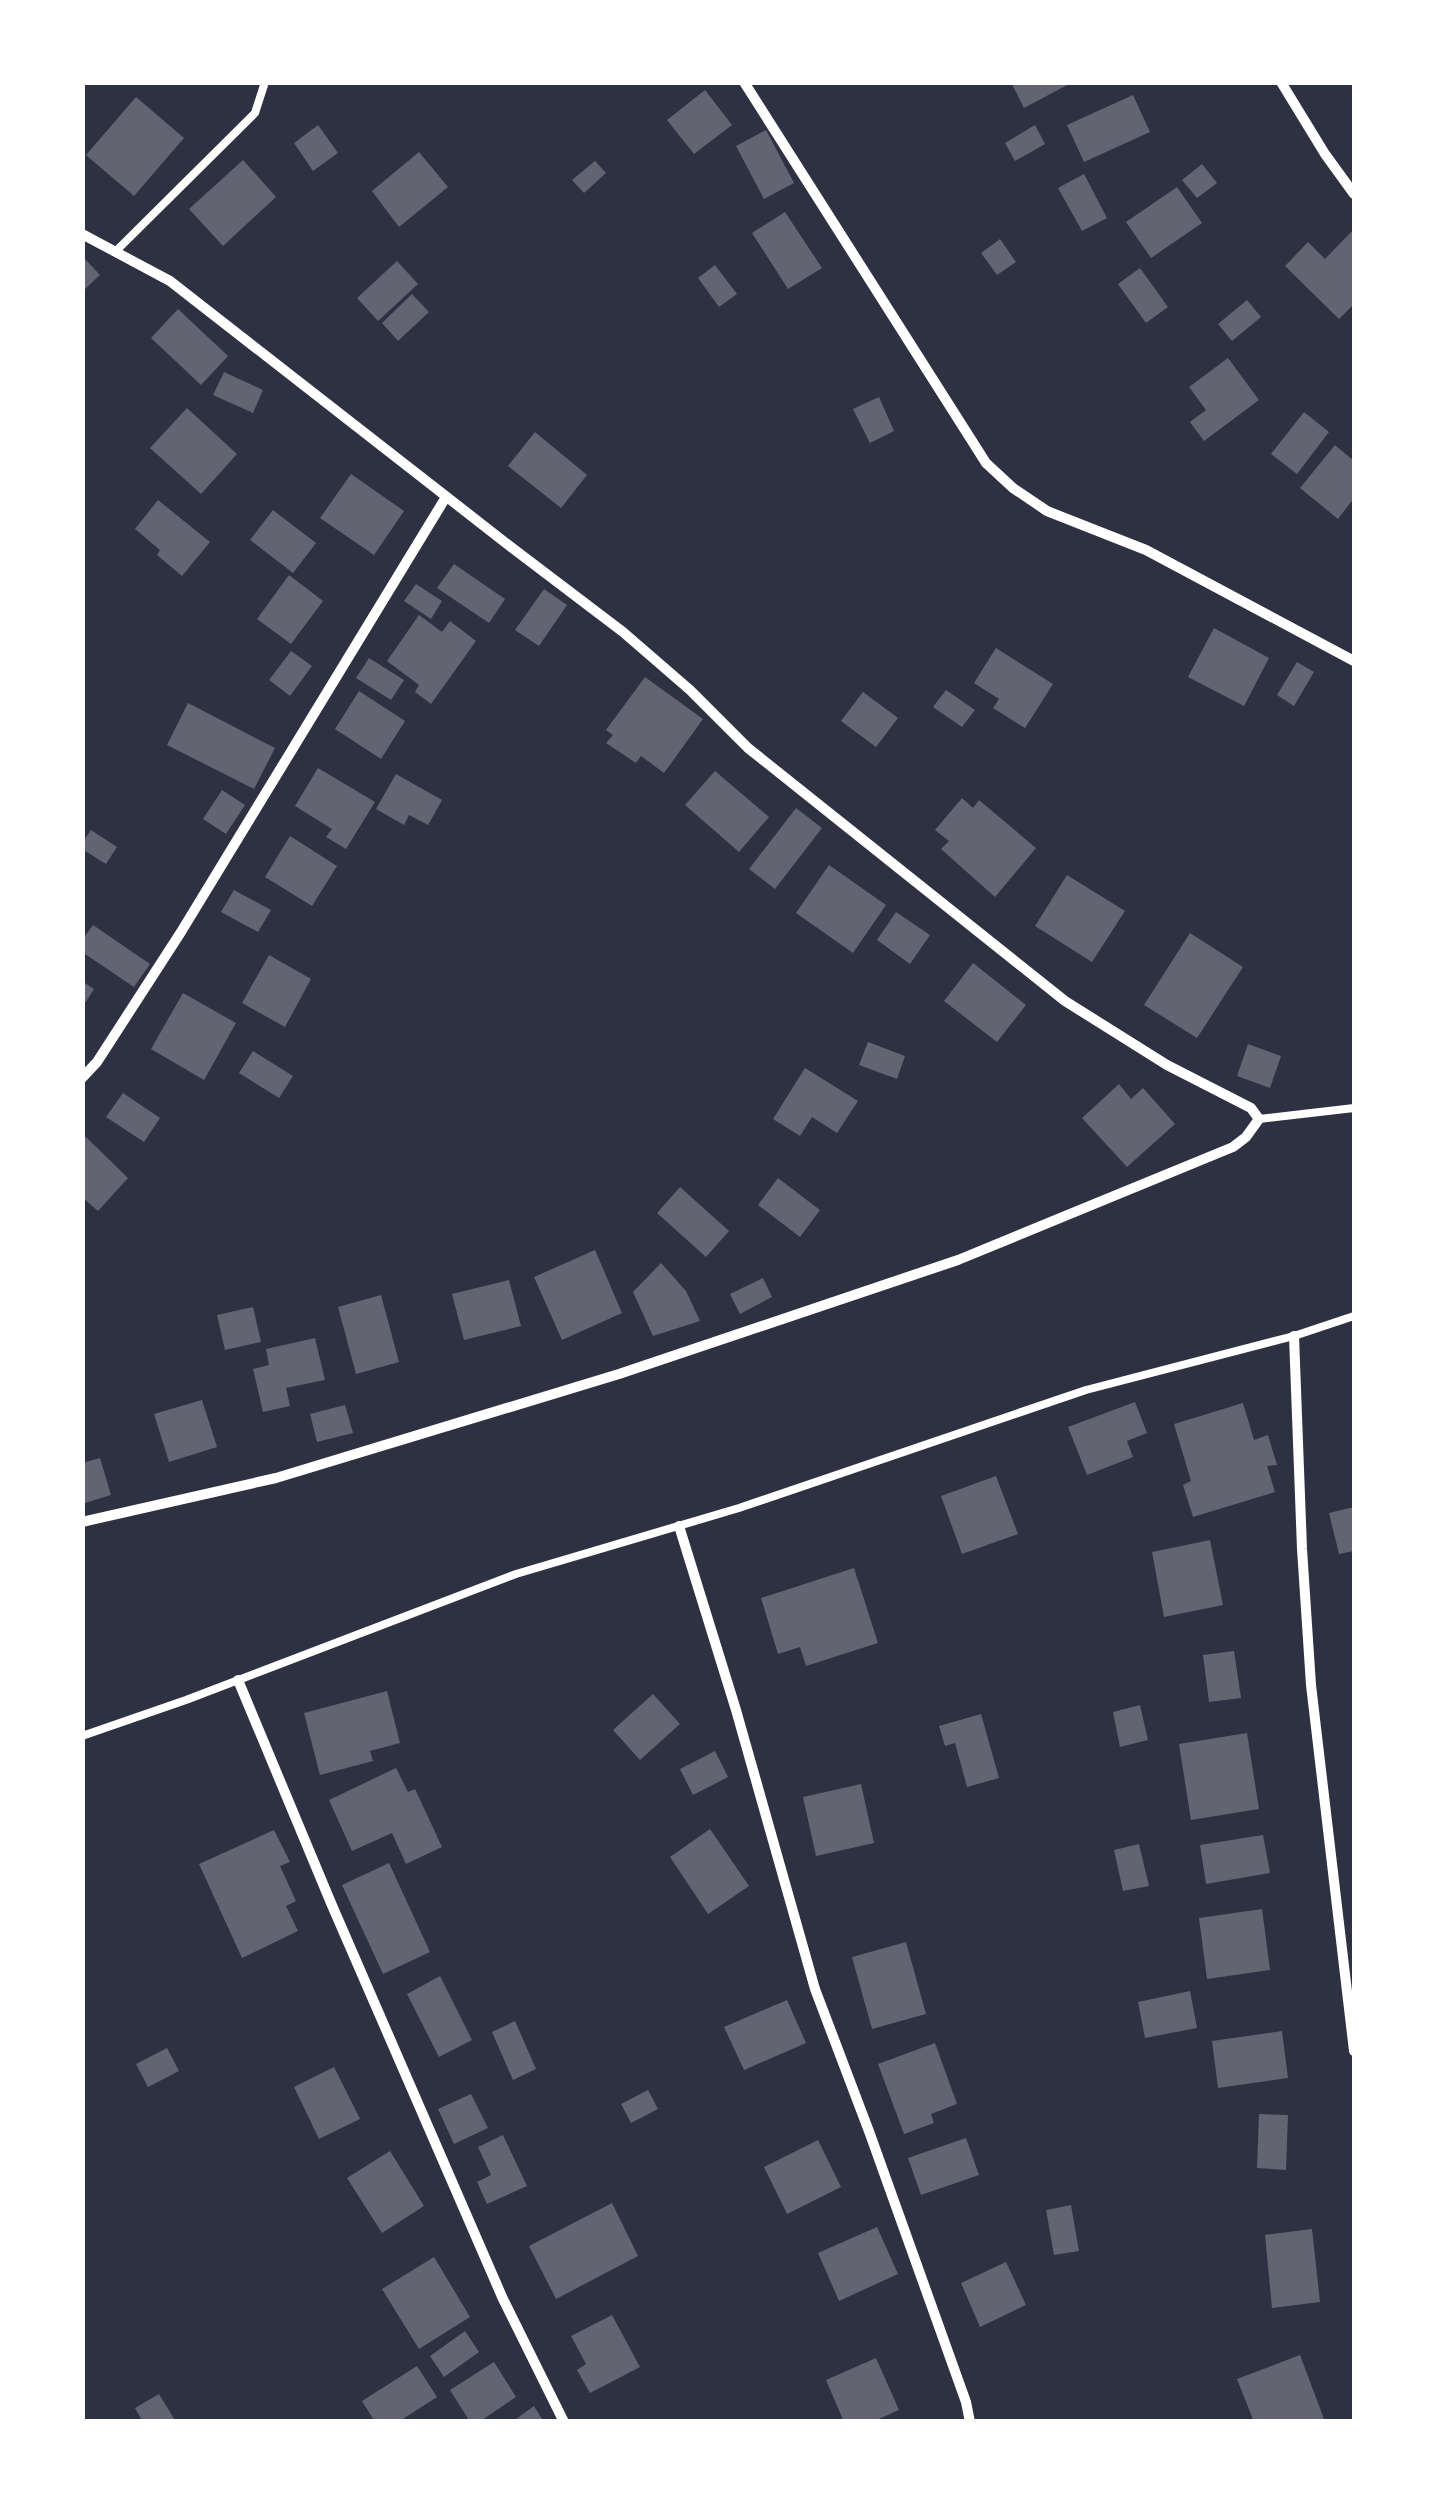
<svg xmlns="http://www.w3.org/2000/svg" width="1437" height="2504" font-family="'Nunito Sans',sans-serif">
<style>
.building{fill:#626471}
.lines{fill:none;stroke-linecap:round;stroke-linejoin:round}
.service{stroke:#fff;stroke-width:8}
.minor{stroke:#fff;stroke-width:10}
</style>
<rect width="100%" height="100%" fill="#2d3142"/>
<path class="building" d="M1011 82H1073L1024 108Z
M705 90 732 125 694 154 667 120Z
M1133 95 1150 132 1084 162 1067 125Z
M136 97 184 138 134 196 86 155Z
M318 125 338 153 313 171 294 143Z
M1035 125 1045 144 1015 161 1005 143Z
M766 130 794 183 764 199 736 146Z
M419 152 448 187 399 227 372 191Z
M243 160 276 197 223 246 189 209Z
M595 161 606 173 584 193 572 180Z
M1202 164 1217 183 1197 198 1182 180Z
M1084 174 1107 218 1082 231 1058 188Z
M1177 187 1202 223 1151 258 1126 222Z
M785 212 822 268 788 289 752 233Z
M1354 229V304L1339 319 1285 266 1308 242 1325 259Z
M1000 239 1016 262 997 275 981 253Z
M82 256 100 275 82 292Z
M397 261 418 284 378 321 357 298Z
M715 265 737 294 719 307 698 278Z
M1140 268 1168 307 1146 323 1118 284Z
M412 294 429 312 398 341 382 323Z
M1247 300 1261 317 1232 341 1218 324Z
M178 309 228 356 201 385 151 338Z
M1228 358 1259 400 1204 441 1190 422 1206 410 1189 387Z
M224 372 263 390 253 413 213 395Z
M879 397 894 431 870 443 853 409Z
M187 408 237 454 201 494 150 448Z
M1304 412 1329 432 1297 474 1271 454Z
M535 432 587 475 561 508 508 466Z
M1335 445 1354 461V498L1338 519 1300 488Z
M351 474 404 511 374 555 320 518Z
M158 500 210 542 182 576 157 555 160 550 135 529Z
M273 510 316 543 293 573 250 540Z
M454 564 505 599 489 623 437 588Z
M289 575 323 601 291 644 257 619Z
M416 584 442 601 431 619 404 601Z
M544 589 567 605 539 646 515 630Z
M419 615 442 632 450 621 476 641 431 704 415 692 419 685 387 661Z
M1214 628 1269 658 1244 706 1188 677Z
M996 648 1053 684 1025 728 993 708 999 699 974 683Z
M291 651 312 666 290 696 269 680Z
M369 658 404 680 391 700 356 678Z
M1297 662 1314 672 1294 706 1277 695Z
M645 677 703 719 664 773 641 756 636 763 606 743 613 735 606 730Z
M946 690 975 710 962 727 933 707Z
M359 691 405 721 381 759 335 729Z
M863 692 898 718 876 747 841 721Z
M188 703 275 748 254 789 167 745Z
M318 768 375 802 346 849 326 837 332 829 295 806Z
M715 771 769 817 739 852 685 805Z
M396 774 442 800 428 825 409 815 404 825 376 809Z
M222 790 245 805 226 834 203 819Z
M962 798 973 808 979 800 1036 848 995 897 941 849 949 841 935 830Z
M796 808 822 828 775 889 749 869Z
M91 830 117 847 106 864 82 849V843Z
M290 836 337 866 312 906 265 877Z
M829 865 886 905 853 953 796 913Z
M1067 875 1125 911 1092 962 1035 926Z
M234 890 271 910 258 932 221 912Z
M896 912 930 935 910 964 877 940Z
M93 925 150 964 134 987 82 952V940Z
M1190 933 1243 967 1197 1038 1144 1005Z
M269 955 311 979 285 1027 242 1003Z
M973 963 1026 1005 997 1042 944 1001Z
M82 981 94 989 82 1008Z
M183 993 236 1023 204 1080 151 1049Z
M868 1042 905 1056 897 1079 859 1065Z
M1248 1044 1281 1056 1270 1088 1237 1076Z
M253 1051 293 1076 279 1098 239 1073Z
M805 1068 858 1101 837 1133 812 1117 800 1136 773 1119Z
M1119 1084 1131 1099 1143 1088 1175 1124 1127 1167 1082 1118Z
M123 1093 160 1118 144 1142 106 1117Z
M86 1137 128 1178 98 1211 82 1197V1141Z
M778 1178 820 1210 800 1237 758 1205Z
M680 1187 729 1231 706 1257 657 1213Z
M595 1250 622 1313 562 1340 534 1277Z
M661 1263 686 1291 700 1321 653 1336 633 1292Z
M763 1278 772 1297 740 1314 730 1294Z
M509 1280 521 1326 464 1340 452 1294Z
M381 1295 399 1362 356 1374 338 1307Z
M253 1307 261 1342 225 1350 217 1315Z
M315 1338 325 1380 286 1388 290 1406 263 1412 253 1369 269 1365 266 1349Z
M202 1400 217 1447 169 1462 154 1414Z
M1135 1402 1147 1433 1127 1441 1133 1457 1087 1475 1068 1427Z
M1243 1403 1254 1440 1268 1435 1277 1465 1267 1466 1275 1492 1193 1517 1183 1485 1191 1481 1174 1424Z
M345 1405 353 1433 317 1442 310 1414Z
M100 1458 111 1495 82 1504V1463Z
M996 1476 1018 1534 962 1554 941 1496Z
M1354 1507V1551L1339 1554 1329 1513Z
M1210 1540 1223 1605 1164 1617 1152 1552Z
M854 1568 878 1643 806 1666 800 1647 778 1654 761 1598Z
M1234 1651 1241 1698 1209 1702 1203 1655Z
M387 1691 400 1743 370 1751 373 1761 320 1775 304 1713Z
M653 1694 680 1724 640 1760 613 1730Z
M1140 1705 1148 1740 1120 1747 1113 1712Z
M981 1714 999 1778 967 1787 955 1743 945 1746 939 1726Z
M1247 1733 1259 1809 1191 1820 1179 1744Z
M715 1751 728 1777 693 1795 680 1769Z
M396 1768 408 1792 415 1789 442 1847 406 1864 392 1833 352 1851 329 1800Z
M861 1784 874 1843 816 1856 803 1797Z
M710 1829 749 1886 708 1914 670 1857Z
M274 1830 290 1862 280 1866 296 1901 286 1906 298 1931 242 1958 199 1864Z
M1263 1835 1270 1873 1206 1884 1200 1845Z
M1139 1844 1149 1886 1123 1891 1114 1850Z
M389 1863 430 1952 383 1974 342 1885Z
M1262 1909 1270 1970 1207 1979 1199 1918Z
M906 1942 926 2014 872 2029 852 1957Z
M440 1976 472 2040 439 2057 407 1994Z
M1190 1991 1197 2028 1145 2038 1138 2002Z
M787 2000 806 2043 744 2070 724 2027Z
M515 2021 536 2069 513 2080 492 2032Z
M1282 2031 1288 2078 1218 2088 1212 2041Z
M935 2043 957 2104 931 2114 934 2123 904 2134 878 2064Z
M167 2048 179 2071 148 2087 136 2064Z
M334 2067 360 2119 319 2139 294 2087Z
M648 2090 658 2109 631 2123 621 2104Z
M471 2094 488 2128 454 2144 438 2109Z
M1259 2114 1288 2115 1286 2170 1257 2168Z
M503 2135 527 2186 487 2204 477 2182 491 2175 478 2147Z
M966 2138 979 2175 921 2195 908 2158Z
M818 2140 841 2187 787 2214 764 2167Z
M390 2151 424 2206 382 2233 347 2178Z
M612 2203 638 2256 556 2299 529 2246Z
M1071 2205 1079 2251 1054 2255 1046 2210Z
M877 2227 898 2274 839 2301 818 2253Z
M1312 2229 1320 2302 1272 2308 1265 2235Z
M434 2257 470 2317 419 2349 382 2289Z
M1006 2262 1026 2305 980 2327 961 2283Z
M612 2315 640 2367 590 2393 577 2370 586 2364 571 2336Z
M465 2331 479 2352 444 2377 430 2356Z
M1300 2355 1324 2419 1318 2422H1254L1237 2379Z
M876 2358 899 2410 872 2422H844L826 2380Z
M494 2362 516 2397 479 2422H470L450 2390Z
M417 2366 437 2397 398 2422H375L362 2401Z
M159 2394 176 2422H143L135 2408Z
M534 2406 544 2422H512Z"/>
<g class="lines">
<path class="service" d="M115 252 255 113 265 82
M1259 1119 1354 1108
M82 1736 186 1700 516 1574 739 1508 1086 1390 1294 1336 1354 1316"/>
<path class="minor" d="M744 82 986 463 1013 488 1047 511 1146 550 1354 661
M1281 82 1325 154 1354 194
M82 234 170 281 511 547 623 632 690 690 748 748 1065 1001 1167 1065 1251 1108 1259 1119 1246 1137 1233 1147 958 1260 619 1374 276 1478 82 1522
M82 1078 97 1062 181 932 446 497
M1294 1336 1302 1549 1311 1685 1354 2051
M679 1526 736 1710 815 1989 870 2134 966 2402 970 2422
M238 1680 331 1903 503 2299 564 2422"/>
</g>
<rect width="1437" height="2504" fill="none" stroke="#ffffff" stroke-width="170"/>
</svg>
